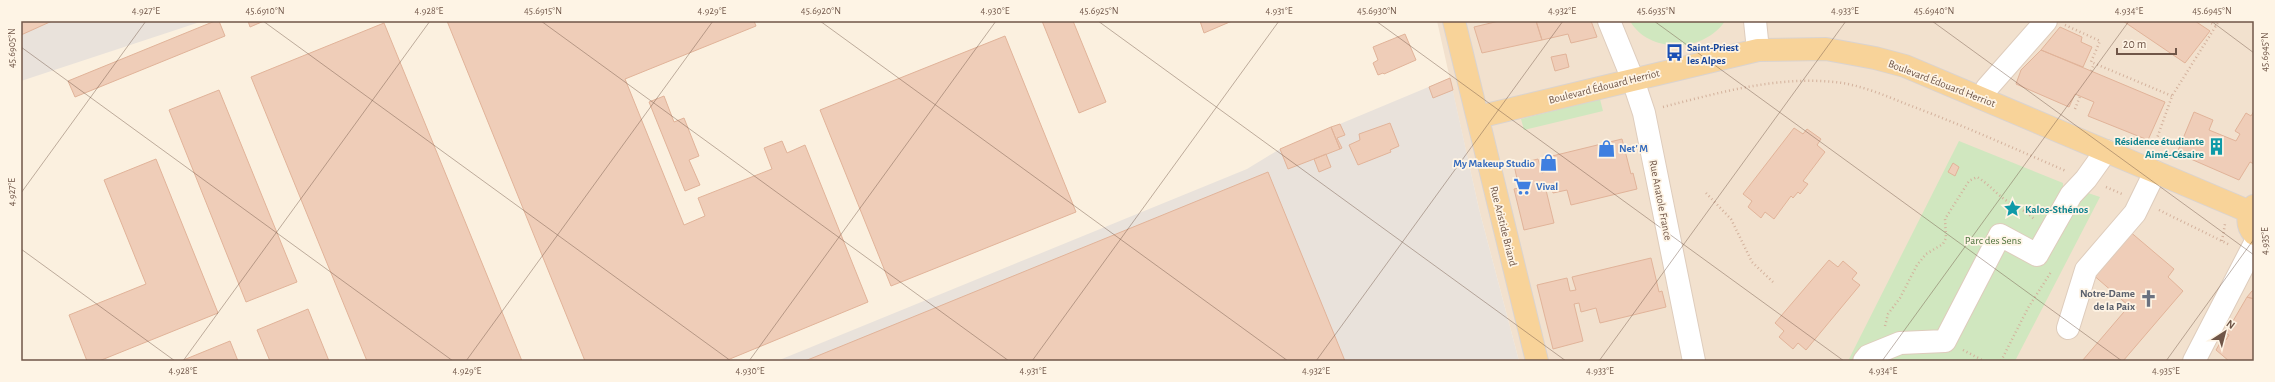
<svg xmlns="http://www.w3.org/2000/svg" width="2275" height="382" font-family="'Alegreya Sans',sans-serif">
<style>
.residential{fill:#f2e1ce}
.industrial{fill:#e9e2db}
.green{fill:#d0e7bf}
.building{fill:#efcdb8;stroke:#e1b399}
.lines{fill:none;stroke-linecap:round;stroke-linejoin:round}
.minor-casing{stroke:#deccbc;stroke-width:24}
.major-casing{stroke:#dad3cf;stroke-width:24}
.path{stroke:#d3b19c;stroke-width:2.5;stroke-dasharray:1 3;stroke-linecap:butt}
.minor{stroke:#fff;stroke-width:22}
.major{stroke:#f8d399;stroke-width:22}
.ticks{fill:none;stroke:#705648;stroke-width:1;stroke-opacity:0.45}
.labels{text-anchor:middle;stroke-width:3.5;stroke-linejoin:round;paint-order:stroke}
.transit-label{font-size:11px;font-weight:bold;fill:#164399;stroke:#fef4e5;text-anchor:start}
.street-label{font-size:11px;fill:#705648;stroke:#fef4e5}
.culture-label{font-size:11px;font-weight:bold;fill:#0d838f;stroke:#fef4e5;text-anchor:end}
.shop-label{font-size:11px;font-weight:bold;fill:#366cbe;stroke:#fef4e5;text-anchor:start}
.park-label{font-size:11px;fill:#527642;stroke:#fef4e5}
.worship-label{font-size:11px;font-weight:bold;fill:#5b616d;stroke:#fef4e5;text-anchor:end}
.neatline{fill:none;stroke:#705648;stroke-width:1.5}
.ticks-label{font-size:10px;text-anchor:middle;fill:#705648}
</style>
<rect width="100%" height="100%" fill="#fbf0df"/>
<path class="residential" d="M1437 21H2254V361H1519L1479 209Z"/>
<path class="industrial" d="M21 21H203L21 81Z
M1450 78 1479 209 1519 361H777L1247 169 1280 149Z"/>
<path class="green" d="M1630 21H1725C1704 53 1649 54 1630 21Z
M1600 99 1603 111 1524 130 1521 119Z
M1959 141 2063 183V189L2082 191 2100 197 2015 361H1848Z"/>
<path class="building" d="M21 21H52L21 35Z
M215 21H219L225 36 75 97 68 81Z
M248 21H264L250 27Z
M447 21H754L756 26 625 79 684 225 705 216 698 198 772 169 764 148 782 141 787 153 805 145 868 302 725 361H585Z
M1042 21H1073L1106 102 1079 113Z
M1200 21H1232L1204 33Z
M1499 21H1536L1542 40 1482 53 1474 27Z
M1536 21H1591L1597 37 1571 43 1568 34 1542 40Z
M2123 21H2195L2210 31 2185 63Z
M384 23 522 361H367L251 77Z
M2060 27 2082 37 2081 42 2092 47 2083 67 2041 50Z
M1405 34 1416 60 1384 74 1383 73 1378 75 1373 63 1378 60 1373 47Z
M1005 36 1076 212 891 286 820 110Z
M2041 50 2165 102 2148 140 2088 116 2094 102 2075 94 2069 107 2016 84 2021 70Z
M1566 54 1569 67 1555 71 1551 57Z
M1450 78 1453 90 1433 98 1429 87Z
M219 90 297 282 246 302 169 110Z
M664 96 674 122 684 118 699 156 689 160 700 185 685 191 649 102Z
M2254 111V164L2250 162 2239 180 2177 153 2194 112 2213 120 2209 130 2236 141 2240 134 2235 131 2246 113 2251 116Z
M1390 123 1399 146 1390 150 1391 152 1358 165 1349 145 1360 140 1359 134Z
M1340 124 1345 135 1337 138 1342 148 1340 149 1331 127Z
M1331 127 1340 149 1288 169 1280 149Z
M1794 128 1803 134 1807 129 1821 139 1817 145 1825 152 1803 181 1808 184 1800 194 1798 192 1793 198 1791 196 1774 219 1765 212 1761 218 1748 207 1752 201 1743 194Z
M1622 139 1631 174 1633 173 1637 189 1571 205 1567 190 1553 193 1550 184 1545 186 1554 223 1524 230 1514 189 1519 188 1514 165 1538 159 1542 173 1547 171 1544 158Z
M1326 154 1331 167 1319 172 1314 159Z
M156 159 218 313 99 361H87L69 315 146 284 104 180Z
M1953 163 1959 167 1955 176 1948 172Z
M1268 172 1345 361H805L979 290Z
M2128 230 2174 269 2168 277 2183 291 2123 361H2082L2129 306 2091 273Z
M1651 258 1659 292 1662 291 1666 307 1600 323 1596 308 1581 312 1579 303 1574 304 1583 341 1553 349 1537 285 1567 278 1570 291 1576 290 1572 277Z
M1829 260 1838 267 1843 261 1857 273 1852 279 1860 285 1806 350 1798 343 1793 349 1779 337 1784 331 1775 323Z
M2254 290V299L2247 297 2252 291Z
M2247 297 2254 299V361H2229L2216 350 2223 338 2226 340 2229 335 2226 333Z
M308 309 329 361H270L257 330Z
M2226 333 2229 335 2226 340 2223 338Z
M230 341 238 361H181Z"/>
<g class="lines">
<defs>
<path id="minor" d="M1609 21 1633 80 1644 113 1694 361
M1755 21 1758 50
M1983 97 1987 88 2046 21
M2068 328 2086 270 2135 213 2155 172
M1864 361 1868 356 1900 343 1945 341 2000 235 2037 255 2071 195 2086 179 2106 151
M2194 361 2254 245"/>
<path id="major" d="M1454 21 1537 361
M1478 117 1758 50 1826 49 1875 58 1905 66 2250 212
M2254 206C2247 215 2246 225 2254 234"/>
</defs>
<use href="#minor" class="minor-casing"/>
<use href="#major" class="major-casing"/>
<path class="path" d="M2208 21 2216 26
M2065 25 2100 41 2091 62 2172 96
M2091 71 2094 64
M1663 107C1718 93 1776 76 1834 82 1858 84 1884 95 1906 104 1960 124 2013 148 2066 171
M2075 109 2080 96
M2155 144 2172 96 2219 21
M2106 187 2122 194
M1706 193 1731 219 1752 262 1773 282
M2159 210 2230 245
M2222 241 2225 224
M1885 326 1888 314 1900 298 1917 265 1926 254 1943 244 1946 238 1945 219 1969 181 1977 177C1989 184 1996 194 2007 201 2017 207 2026 211 2034 219
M1963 350 1984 361
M2001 361 2028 308 2051 272"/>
<use href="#minor" class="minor"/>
<use href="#major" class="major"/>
</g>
<path class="ticks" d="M263 21 731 361M541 21 1009 361M820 21 1288 361M1098 21 1566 361M1376 21 1844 361M1654 21 2122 361M1932 21 2254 255M2211 21 2254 53M21 47 453 361M21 193 146 21M21 249 175 361M183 361 430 21M466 361 713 21M749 361 996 21M1032 361 1279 21M1316 361 1563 21M1599 361 1846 21M1882 361 2129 21M2166 361 2254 239"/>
<defs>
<symbol id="bus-bare" viewBox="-9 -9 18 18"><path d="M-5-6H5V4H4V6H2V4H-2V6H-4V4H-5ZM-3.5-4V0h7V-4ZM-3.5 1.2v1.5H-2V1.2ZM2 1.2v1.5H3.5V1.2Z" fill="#1a4fb4" stroke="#fef4e5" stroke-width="2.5" paint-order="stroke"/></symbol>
<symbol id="building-bare" viewBox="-9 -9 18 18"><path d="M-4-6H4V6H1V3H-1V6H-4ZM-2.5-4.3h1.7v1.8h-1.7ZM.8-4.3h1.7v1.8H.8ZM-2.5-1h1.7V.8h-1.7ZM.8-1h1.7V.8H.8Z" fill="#0f9aa8" stroke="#fef4e5" stroke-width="2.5" paint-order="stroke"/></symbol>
<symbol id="shop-bare" viewBox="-9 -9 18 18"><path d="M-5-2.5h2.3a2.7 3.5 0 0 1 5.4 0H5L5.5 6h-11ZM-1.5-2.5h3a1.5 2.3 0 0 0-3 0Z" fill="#3f7fe0" stroke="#fef4e5" stroke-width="2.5" paint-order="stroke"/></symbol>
<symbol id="supermarket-bare" viewBox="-9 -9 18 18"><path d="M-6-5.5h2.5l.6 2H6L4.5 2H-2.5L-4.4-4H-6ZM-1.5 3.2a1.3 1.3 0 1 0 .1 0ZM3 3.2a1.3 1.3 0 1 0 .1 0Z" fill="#3f7fe0" stroke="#fef4e5" stroke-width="2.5" paint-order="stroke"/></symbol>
<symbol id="sight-bare" viewBox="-9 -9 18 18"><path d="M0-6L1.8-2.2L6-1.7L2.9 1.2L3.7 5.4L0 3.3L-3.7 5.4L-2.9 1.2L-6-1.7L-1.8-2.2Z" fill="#0f9aa8" stroke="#fef4e5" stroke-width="2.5" paint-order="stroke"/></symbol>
<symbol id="church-bare" viewBox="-9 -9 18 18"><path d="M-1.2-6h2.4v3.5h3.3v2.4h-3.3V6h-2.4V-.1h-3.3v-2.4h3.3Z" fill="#6b7280" stroke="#fef4e5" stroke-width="2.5" paint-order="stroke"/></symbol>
</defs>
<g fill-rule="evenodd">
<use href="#bus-bare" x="1662" y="40" width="25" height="25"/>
<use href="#building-bare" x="2204" y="134" width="25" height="25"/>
<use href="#shop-bare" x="1594" y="136" width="25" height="25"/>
<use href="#shop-bare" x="1536" y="150" width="25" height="25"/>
<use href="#supermarket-bare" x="1510" y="174" width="25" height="25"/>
<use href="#sight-bare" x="2000" y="196" width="25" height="25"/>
<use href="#church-bare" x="2136" y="286" width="25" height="25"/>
</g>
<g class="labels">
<g class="transit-label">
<text x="1687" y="51">Saint-Priest<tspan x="1687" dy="13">les Alpes</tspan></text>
</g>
<g class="street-label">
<text transform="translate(1942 83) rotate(21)" y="4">Boulevard Édouard Herriot</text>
<text transform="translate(1604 86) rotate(-14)" y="4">Boulevard Édouard Herriot</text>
<text transform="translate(1661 200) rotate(79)" y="4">Rue Anatole France</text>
<text transform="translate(1504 226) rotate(76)" y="4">Rue Aristide Briand</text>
</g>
<g class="culture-label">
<text x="2204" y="145">Résidence étudiante<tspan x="2204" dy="13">Aimé-Césaire</tspan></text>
<text x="2025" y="213" text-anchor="start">Kalos-Sthénos</text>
</g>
<g class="shop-label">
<text x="1619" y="152">Net' M</text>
<text x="1535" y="167" text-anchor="end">My Makeup Studio</text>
<text x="1536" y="190">Vival</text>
</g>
<g class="park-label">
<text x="1993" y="244">Parc des Sens</text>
</g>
<g class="worship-label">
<text x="2135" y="297">Notre-Dame<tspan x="2135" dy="13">de la Paix</tspan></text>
</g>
</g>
<rect width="2275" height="382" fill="none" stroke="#fef4e5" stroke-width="44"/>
<g transform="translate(2225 332) rotate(36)" stroke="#fef4e5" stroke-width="3" paint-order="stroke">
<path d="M0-3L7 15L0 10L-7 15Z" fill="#705648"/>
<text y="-6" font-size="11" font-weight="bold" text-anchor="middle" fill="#705648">N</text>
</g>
<path d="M2117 48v6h59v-6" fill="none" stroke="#705648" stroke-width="2"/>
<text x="2123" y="48" font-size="12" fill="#705648" stroke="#fef4e5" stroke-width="3" paint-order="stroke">20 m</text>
<rect x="22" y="22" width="2231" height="338" class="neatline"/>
<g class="ticks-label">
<text x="146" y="14">4.927°E</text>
<text x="265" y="14">45.6910°N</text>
<text x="429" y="14">4.928°E</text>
<text x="543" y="14">45.6915°N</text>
<text x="712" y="14">4.929°E</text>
<text x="821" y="14">45.6920°N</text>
<text x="995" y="14">4.930°E</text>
<text x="1099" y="14">45.6925°N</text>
<text x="1279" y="14">4.931°E</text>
<text x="1377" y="14">45.6930°N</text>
<text x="1562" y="14">4.932°E</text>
<text x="1656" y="14">45.6935°N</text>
<text x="1845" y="14">4.933°E</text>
<text x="1934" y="14">45.6940°N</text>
<text x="2129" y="14">4.934°E</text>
<text x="2212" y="14">45.6945°N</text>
<text transform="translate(11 48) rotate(-90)" y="4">45.6905°N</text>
<text transform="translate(2264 52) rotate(-90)" y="4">45.6945°N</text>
<text transform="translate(11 192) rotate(-90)" y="4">4.927°E</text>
<text transform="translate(2264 241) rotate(-90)" y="4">4.935°E</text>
<text x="183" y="374">4.928°E</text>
<text x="467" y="374">4.929°E</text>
<text x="750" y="374">4.930°E</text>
<text x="1033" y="374">4.931°E</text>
<text x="1316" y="374">4.932°E</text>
<text x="1600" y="374">4.933°E</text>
<text x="1883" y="374">4.934°E</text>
<text x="2166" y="374">4.935°E</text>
</g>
</svg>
